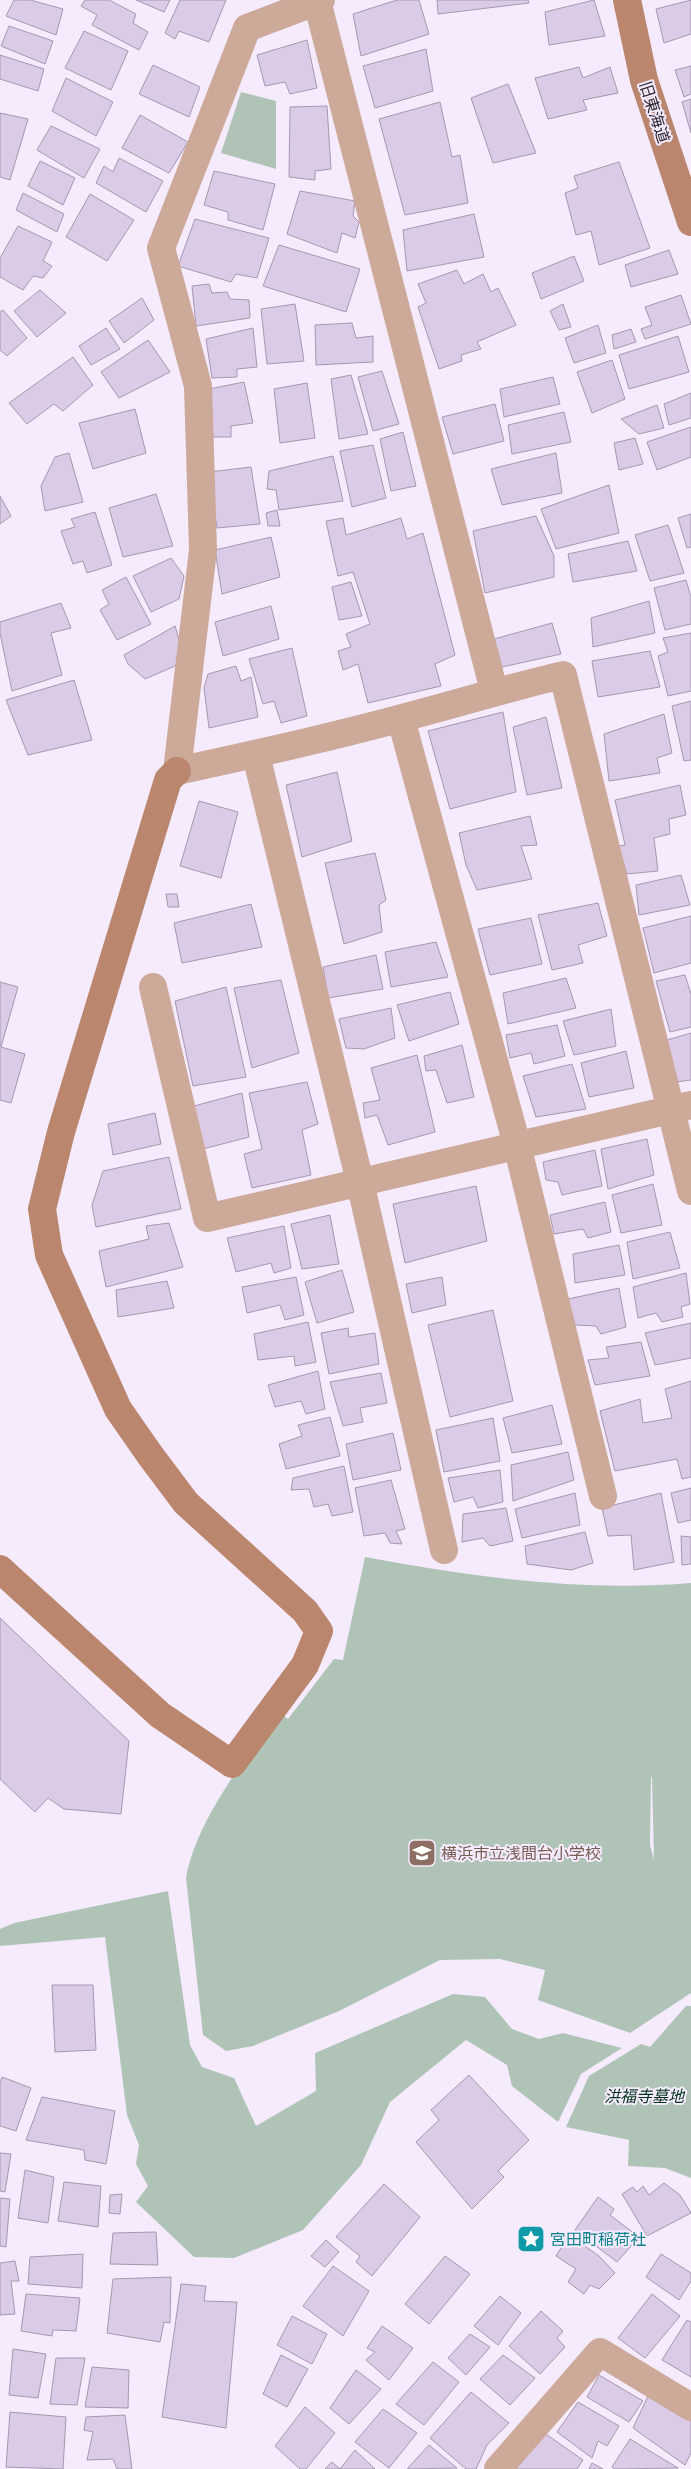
<svg xmlns="http://www.w3.org/2000/svg" width="691" height="2469" font-family="Bitter,'Noto Sans JP',serif">
<style>
.green{fill:#afc4b7;fill-rule:evenodd}
.building{fill:#dbcbe6;stroke:#a697b1}
.lines{fill:none;stroke-linecap:round;stroke-linejoin:round}
.street{stroke:#cda999;stroke-width:28}
.secondary{stroke:#ba866e;stroke-width:28}
.labels{text-anchor:middle;stroke-width:4;stroke-linejoin:round;paint-order:stroke}
.street-label{font-size:16px;fill:#2a242e;stroke:#f5ebfd}
.education-label{font-size:16px;fill:#785e54;stroke:#f5ebfd;text-anchor:start}
.park-label{font-size:16px;font-style:italic;fill:#05331f;stroke:#f5ebfd}
.culture-label{font-size:16px;fill:#0d838f;stroke:#f5ebfd;text-anchor:start}
</style>
<rect width="100%" height="100%" fill="#f5ebfd"/>
<path class="green" d="M241 92 276 101V169L221 153Z
M365 1557C473 1577 581 1592 691 1583V1993L630 2033 538 2000 545 1970 500 1959 440 1960 339 2011 253 2046 226 2051 203 2035 186 1878C197 1818 245 1761 278 1711L288 1719 334 1659 343 1660ZM651 1777 652 1778 654 1860 650 1845Z
M168 1891 190 2045 202 2067 234 2078 256 2126 316 2091 315 2053 453 1994 485 1997 512 2029 539 2039 563 2033 622 2048 581 2074 558 2122 512 2086 507 2065 466 2040 390 2102 361 2165 303 2230 234 2258 194 2257 136 2202 148 2186 136 2164 139 2145 127 2115 105 1937 0 1946V1929L14 1923Z
M686 2006H691V2178L665 2168 628 2166 629 2140 566 2127 589 2076 641 2044 650 2047Z"/>
<path class="building" d="M14 0H30L63 9 56 35 6 16Z
M85 0H109L136 14 133 23 148 32 139 50 92 25 97 15 81 6Z
M136 0H170L164 12Z
M180 0H226L209 42 179 31 175 39 165 33Z
M397 0H419L429 34 361 56 353 14Z
M437 0H528L529 3 438 14Z
M594 0 605 36 549 45 545 12Z
M691 0V34L664 43 656 9Z
M9 26 53 41 45 64 1 46Z
M84 31 128 51 111 90 65 68Z
M307 40 317 88 290 94 285 82 265 86 257 55Z
M426 49 433 91 375 108 363 66Z
M0 55 44 69 38 91 0 79Z
M153 65 200 87 189 117 139 94Z
M691 66V94L684 97 675 70Z
M579 67 583 78 610 67 618 93 583 100 587 110 548 119 535 78Z
M66 78 113 102 96 136 52 111Z
M508 84 536 153 493 163 471 98Z
M691 99V133L682 102Z
M440 102 452 157 460 155 468 203 405 215 379 119Z
M327 106 331 169 315 171V180L289 177 290 107Z
M0 113 28 119 10 180 0 177Z
M140 115 188 142 169 173 122 148Z
M51 126 100 149 84 178 37 150Z
M119 158 163 181 146 212 96 183 104 166 113 172Z
M40 161 75 178 63 205 28 186Z
M619 162 650 248 599 265 591 231 576 235 565 193 578 188 574 176Z
M214 171 275 184 263 230 228 220V212L204 205Z
M300 191 355 201 353 216 359 222 355 238 342 233 337 253 287 234Z
M23 193 64 214 57 232 16 210Z
M90 194 134 220 107 261 66 237Z
M474 214 484 257 407 271 403 230Z
M195 219 269 238 257 278 236 274 231 282 178 266Z
M18 226 52 242 43 261 52 266 43 278 33 276 23 290 0 277V258Z
M279 245 360 269 346 312 263 286Z
M669 250 678 274 631 287 625 265Z
M574 256 584 281 541 299 532 273Z
M457 270 464 284 483 274 491 292 498 288 516 325 477 342 481 349 461 355 462 361 439 369 418 307 426 303 418 284Z
M209 284 212 293 227 292 230 299 249 300 250 318 196 326 192 286Z
M40 290 66 313 37 337 14 311Z
M681 295 691 324 645 339 641 329 652 325 645 307Z
M142 298 154 320 124 343 109 321Z
M295 304 304 361 267 364 261 309Z
M563 304 571 327 559 330 550 311Z
M3 310 27 338 7 356 0 350V312Z
M352 323 356 338 373 336V362L316 365 315 325Z
M598 325 606 353 574 363 565 338Z
M106 328 120 349 91 365 79 346Z
M253 328 257 367 237 369V377L212 378 206 339Z
M631 329 636 342 614 349 612 335Z
M678 336 689 372 629 389 619 355Z
M148 340 170 372 119 398 101 372Z
M73 357 93 385 63 411 54 404 27 424 9 403Z
M612 360 625 399 592 413 577 372Z
M382 371 399 424 373 431 358 377Z
M351 375 368 434 339 439 331 379Z
M553 377 560 404 504 417 500 389Z
M244 382 253 423 231 426V437H212L209 389Z
M307 383 315 438 280 443 274 389Z
M691 393V418L669 425 664 404Z
M495 404 504 441 453 454 442 417Z
M657 405 664 428 639 434 621 419Z
M135 409 146 453 93 469 79 423Z
M564 412 571 442 512 454 508 425Z
M691 427V457L657 470 647 442Z
M403 432 416 486 391 491 380 439Z
M635 438 643 464 619 470 614 443Z
M373 445 386 498 352 507 340 451Z
M69 453 83 502 45 511 41 486 55 457Z
M556 453 562 493 502 505 491 469Z
M333 456 343 501 279 510 276 490 267 489 269 471Z
M251 467 260 524 217 528 209 472Z
M609 485 619 533 556 549 541 509Z
M156 494 173 546 123 557 109 508Z
M0 496 11 516 0 524Z
M277 510 280 526H268L266 513Z
M95 512 112 565 87 573 83 561 73 564 61 531 75 527 71 519Z
M691 514V547L687 548 678 518Z
M536 516 554 556V577L485 593 473 531Z
M343 518 346 535 401 518 407 539 423 533 455 655 435 664 441 686 368 703 358 664 343 670 338 651 351 647 346 634 370 624 353 572 338 576 326 521Z
M668 525 684 573 650 581 635 535Z
M271 537 280 577 222 594 215 550Z
M628 541 637 571 573 582 568 554Z
M171 558 184 576 179 599 151 612 133 576Z
M126 577 151 624 117 640 100 610 109 604 102 590Z
M686 580 691 597V624L665 630 654 588Z
M351 582 362 616 339 620 332 587Z
M649 601 655 633 593 647 591 618Z
M61 603 71 628 51 633 62 675 12 691 0 633V622Z
M271 606 279 639 223 656 215 622Z
M552 623 561 654 502 667 494 639Z
M175 626 183 653 175 666 145 679 128 664 124 655Z
M691 633V691L668 696 658 656 668 652 663 638Z
M292 648 307 716 281 723 274 701 263 704 249 659Z
M650 651 660 687 598 697 592 661Z
M236 666 241 681 251 677 258 717 209 728 204 688 208 674Z
M74 680 92 740 28 755 6 700Z
M691 701V760L684 761 672 706Z
M503 712 516 792 450 809 428 731Z
M664 714 672 753 657 758 660 773 609 781 604 734Z
M546 717 562 788 527 795 513 727Z
M337 772 352 841 302 857 286 785Z
M680 785 686 815 669 819 670 834 654 838 658 871 627 874 618 846 625 845 615 800Z
M199 801 238 812 221 878 180 866Z
M530 816 537 845 521 846 532 879 477 890 466 865 459 833Z
M375 853 386 900 379 905 382 932 344 944 325 863Z
M681 875 690 905 639 915 636 885Z
M166 894H177L179 907H168Z
M598 903 607 936 578 945 583 963 552 970 538 915Z
M251 904 262 947 182 963 174 923Z
M691 916V963L654 973 643 928Z
M531 918 542 964 490 975 478 929Z
M436 942 448 977 391 987 385 952Z
M376 955 383 989 328 998 323 967Z
M685 975 691 994V1027L670 1032 656 981Z
M566 978 576 1008 508 1024 503 993Z
M281 980 299 1053 252 1068 234 988Z
M0 982 18 987 1 1047 25 1054 11 1103 0 1100Z
M226 987 246 1077 193 1086 175 1001Z
M450 992 459 1024 409 1041 397 1005Z
M391 1008 395 1038 364 1049 346 1048 339 1019Z
M611 1009 616 1046 574 1055 563 1021Z
M557 1025 565 1056 534 1064 531 1053 510 1058 506 1035Z
M691 1033V1080L676 1082 667 1040Z
M462 1045 474 1097 447 1103 436 1070 426 1071 424 1056Z
M626 1051 634 1088 589 1097 581 1063Z
M417 1055 435 1132 388 1145 377 1115 365 1118 363 1103 380 1100 371 1068Z
M572 1064 586 1109 536 1117 523 1076Z
M307 1082 318 1124 302 1130 311 1175 252 1188 244 1154 262 1149 249 1093Z
M242 1093 249 1137 203 1149 194 1106Z
M155 1113 161 1144 113 1155 108 1124Z
M647 1139 654 1175 608 1189 601 1149Z
M595 1150 602 1186 562 1195 558 1182 546 1180 543 1162Z
M169 1157 181 1209 96 1227 92 1205 103 1171Z
M653 1184 662 1225 621 1233 612 1195Z
M476 1186 487 1241 405 1263 393 1204Z
M605 1202 611 1232 588 1238 583 1229 554 1234 550 1215Z
M330 1215 339 1264 302 1269 291 1224Z
M169 1223 183 1267 106 1287 99 1251 149 1239 146 1226Z
M284 1226 291 1268 274 1273 271 1263 236 1272 227 1238Z
M670 1232 680 1268 633 1279 627 1242Z
M619 1245 625 1275 575 1283 573 1254Z
M342 1270 354 1312 317 1323 305 1282Z
M686 1273 690 1304 681 1307 683 1317 662 1322 656 1313 638 1318 633 1287Z
M296 1277 304 1315 285 1320 280 1305 247 1313 242 1287Z
M442 1277 446 1305 412 1313 406 1284Z
M167 1281 174 1308 118 1317 116 1290Z
M619 1288 626 1327 601 1334 596 1326 575 1325 568 1299Z
M493 1310 513 1401 450 1417 428 1325Z
M308 1322 316 1362 295 1366 294 1356 258 1360 254 1334Z
M691 1323V1358L655 1365 645 1333Z
M348 1328 349 1337 375 1333 379 1364 329 1374 321 1333Z
M641 1342 650 1376 595 1385 588 1360 609 1358 606 1347Z
M318 1371 325 1409 306 1414 301 1401 275 1407 268 1385Z
M381 1373 387 1403 360 1408 363 1422 343 1426 330 1382Z
M691 1381V1477L682 1479 677 1459 615 1471 600 1411 640 1399 643 1423 672 1418 665 1389Z
M552 1405 562 1444 512 1453 503 1418Z
M330 1417 340 1456 286 1469 279 1444 302 1436 298 1425Z
M493 1418 500 1461 444 1472 436 1430Z
M393 1433 401 1470 353 1480 346 1444Z
M568 1452 574 1480 513 1501 511 1465Z
M344 1466 353 1512 332 1516 328 1504 314 1507 309 1489 291 1490 293 1478Z
M500 1470 503 1502 478 1508 473 1497 454 1502 448 1478Z
M391 1480 405 1529 396 1531 402 1544 390 1543 385 1533 364 1536 355 1488Z
M691 1488V1520L678 1523 671 1493Z
M575 1493 580 1525 522 1538 515 1509Z
M661 1493 674 1562 634 1570 631 1535 608 1536 602 1508Z
M506 1508 513 1541 490 1546 483 1538 462 1542 463 1514Z
M585 1532 593 1563 571 1570 527 1564 525 1546Z
M681 1536 691 1537V1564L682 1565Z
M0 1618 129 1741 121 1814 64 1809 48 1798 35 1812 0 1779Z
M52 1985H93L96 2050 55 2052Z
M469 2075 529 2140 498 2171 504 2177 472 2209 416 2142 439 2120 431 2110Z
M2 2077 31 2088 16 2131 0 2126V2082Z
M42 2097 115 2111 106 2164 85 2160 84 2150 26 2140Z
M0 2153 11 2154 5 2192 0 2191Z
M25 2170 54 2177 48 2223 18 2218Z
M64 2182 101 2186 98 2227 58 2221Z
M664 2183 680 2195 691 2213 647 2236 622 2194 633 2187 637 2192 643 2186 649 2195Z
M384 2184 420 2217 372 2276 356 2262 360 2256 336 2237Z
M122 2194 120 2214 109 2213 110 2195Z
M598 2197 614 2209 610 2215 639 2237 617 2262 575 2230Z
M0 2198 10 2199 6 2247 0 2246Z
M156 2232 158 2265 110 2264 113 2233Z
M569 2235 599 2256 615 2273 599 2289 590 2285 584 2294 568 2282 576 2269 556 2256Z
M326 2240 339 2252 325 2267 311 2256Z
M83 2254 82 2288 28 2284 30 2257Z
M661 2254 691 2273V2281L679 2300 646 2277Z
M445 2256 470 2274 429 2324 405 2304Z
M15 2261 19 2281H11L15 2314 0 2315V2263Z
M333 2266 369 2291 343 2336 303 2306Z
M171 2277 170 2323 164 2322 160 2342 107 2333 113 2279Z
M181 2284 206 2286 204 2301 237 2302 226 2428 162 2417Z
M26 2294 80 2298 76 2331 53 2330 52 2336 21 2331Z
M652 2294 680 2316 645 2358 618 2338Z
M500 2296 521 2313 498 2345 474 2326Z
M541 2311 563 2331 557 2338 565 2347 540 2374 509 2346Z
M292 2316 327 2334 312 2364 277 2345Z
M687 2320 691 2322V2377L662 2360Z
M382 2326 413 2348 389 2380 366 2360 375 2352 367 2348Z
M470 2334 490 2347 466 2375 448 2358Z
M13 2349 46 2354 38 2398 9 2395Z
M281 2355 308 2369 287 2407 263 2394Z
M503 2355 535 2378 510 2405 480 2379Z
M56 2358H85L77 2405 50 2404Z
M433 2362 459 2382 424 2425 396 2404Z
M92 2367 129 2370 128 2408 85 2407Z
M356 2370 381 2389 349 2424 330 2408Z
M599 2375 643 2401 629 2422 587 2397Z
M471 2392 509 2423 487 2445 476 2469H466L430 2438Z
M648 2396 691 2421V2453L685 2465 633 2428Z
M578 2402 619 2426 607 2446 598 2441 592 2458 557 2432Z
M305 2407 335 2433 306 2469H300L275 2446Z
M383 2409 417 2433 389 2468 355 2442Z
M10 2412 66 2417 63 2469 6 2467Z
M125 2415 132 2469H117L113 2459 87 2460 93 2432 84 2430 86 2417Z
M543 2432 583 2460 577 2469H513Z
M630 2439 678 2468 615 2469 612 2467Z
M429 2445 457 2468 407 2469Z
M355 2450 375 2469H325L332 2462 340 2469Z
M592 2463 603 2469H589Z"/>
<g class="lines">
<path class="street" d="M321 0 247 28 161 248 198 386 203 550 177 771C252 755 328 738 402 718 456 704 508 688 563 675L691 1191
M317 1 494 691
M401 719 517 1145 603 1496
M256 755 360 1182 444 1550
M153 987 207 1218 691 1105
M498 2469 600 2352 691 2407"/>
<path class="secondary" d="M627 0 644 80 691 222
M0 1569 160 1715 232 1764 305 1665 319 1631 305 1611 186 1503 150 1455 118 1409 49 1255 42 1209 61 1132 168 780 177 771"/>
</g>
<defs>
<symbol id="school-square" viewBox="-11 -11 22 22"><rect x="-9" y="-9" width="18" height="18" rx="4" fill="#8d6e63" stroke="#f5ebfd"/><path d="M0-5L7-2L0 1L-7-2ZM-4 1L0 2.5L4 1V4Q0 6-4 4Z" fill="#fff"/></symbol>
<symbol id="sight-square" viewBox="-11 -11 22 22"><rect x="-9" y="-9" width="18" height="18" rx="4" fill="#0f9aa8" stroke="#f5ebfd"/><path d="M0-6L1.8-2.2L6-1.7L2.9 1.2L3.7 5.4L0 3.3L-3.7 5.4L-2.9 1.2L-6-1.7L-1.8-2.2Z" fill="#fff"/></symbol>
</defs>
<g fill-rule="evenodd">
<use href="#school-square" x="406" y="1837" width="32" height="32"/>
<use href="#sight-square" x="515" y="2223" width="32" height="32"/>
</g>
<g class="labels">
<g class="street-label">
<text transform="translate(655 112) rotate(72)" y="6">旧東海道</text>
</g>
<g class="education-label">
<text x="441" y="1859">横浜市立浅間台小学校</text>
</g>
<g class="park-label">
<text x="644" y="2102">洪福寺墓地</text>
</g>
<g class="culture-label">
<text x="550" y="2245">宮田町稲荷社</text>
</g>
</g>
</svg>
